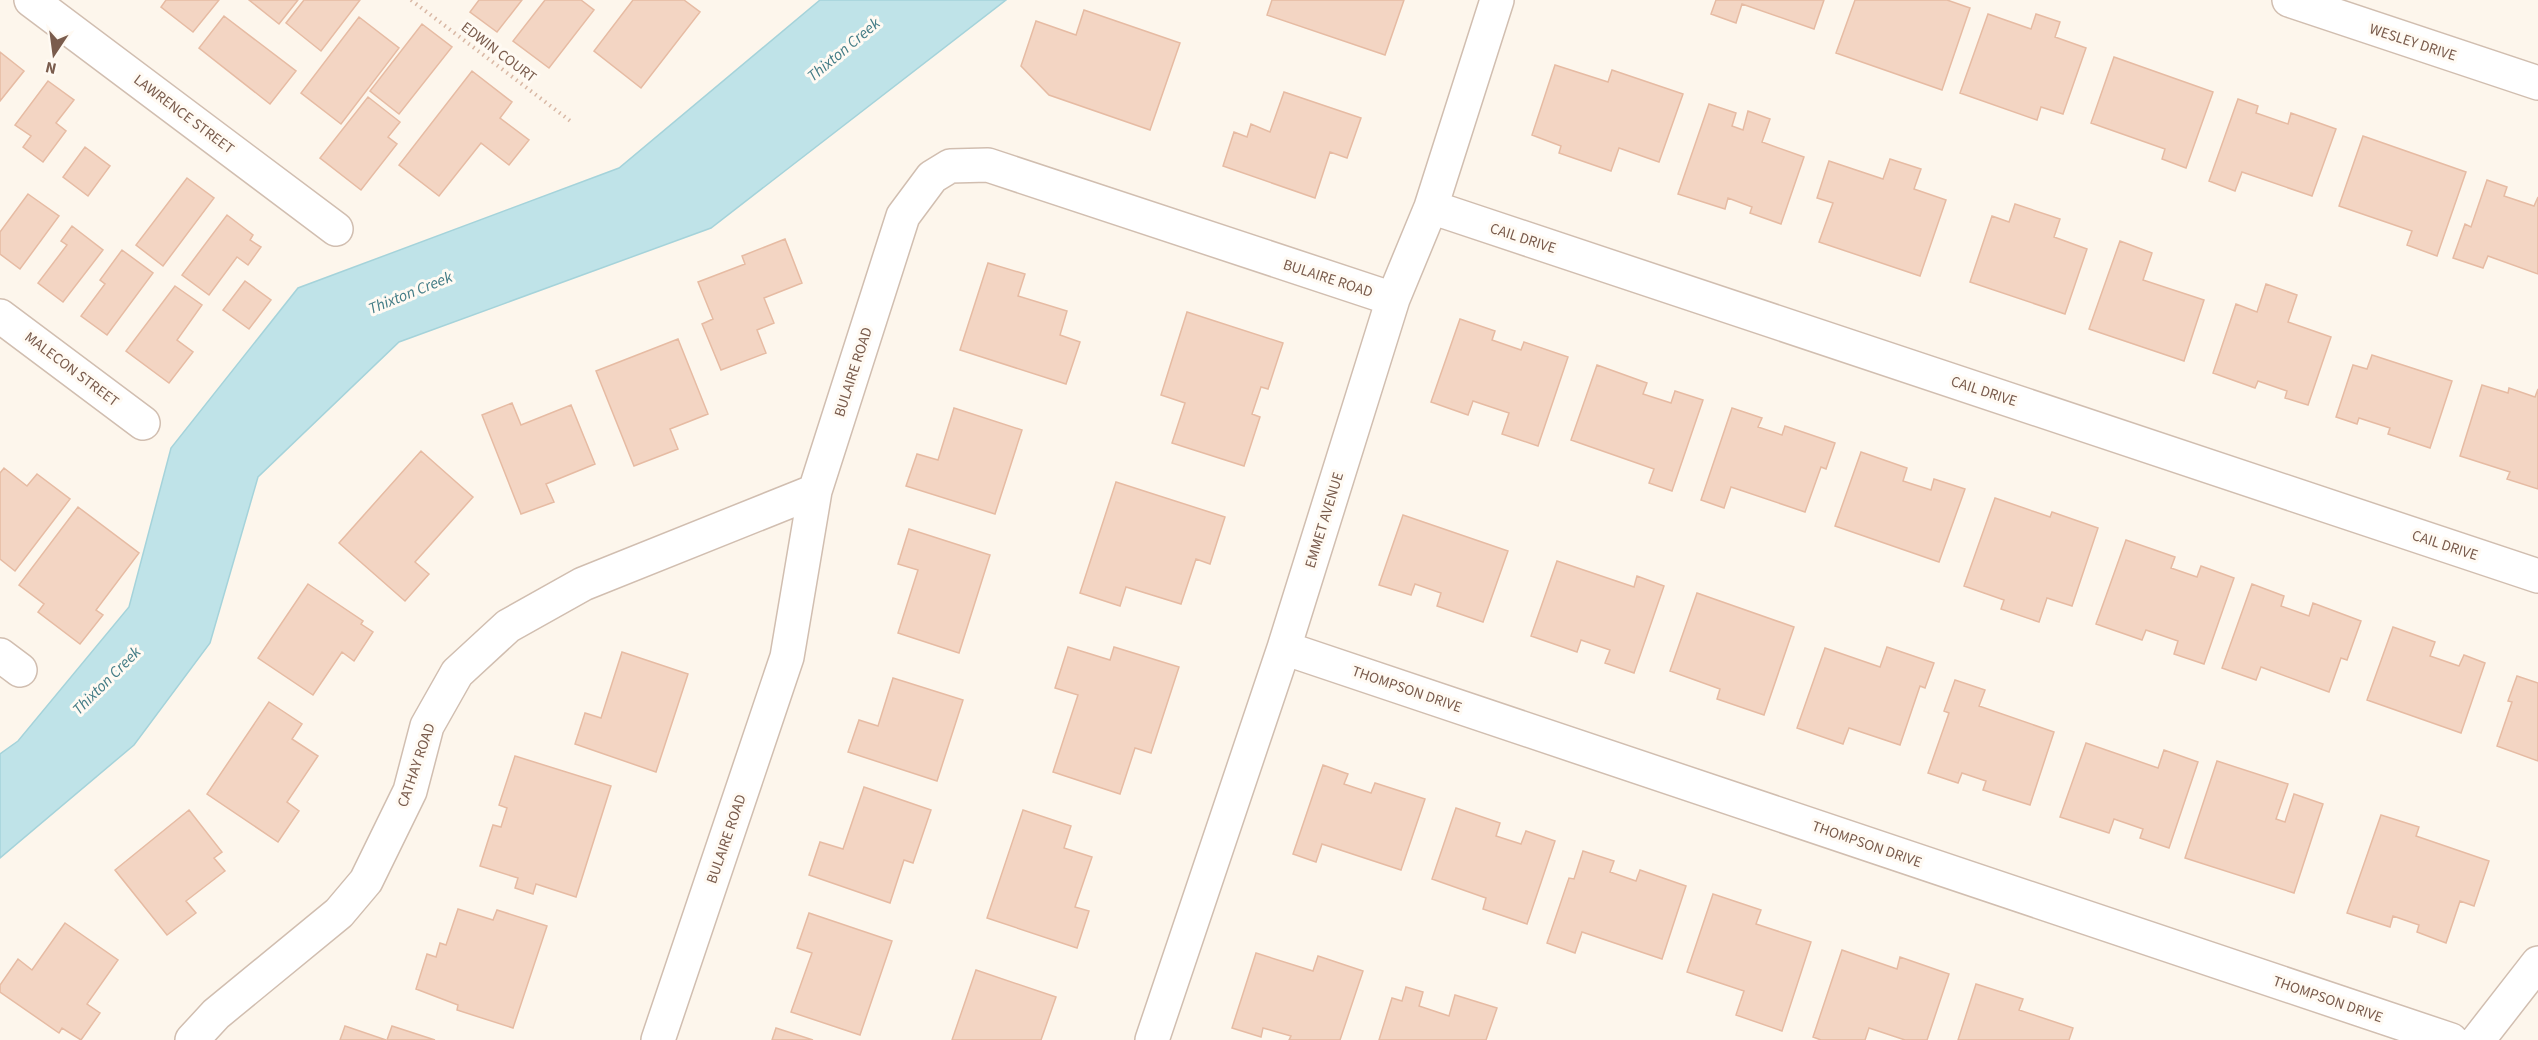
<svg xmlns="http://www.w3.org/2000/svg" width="2538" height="1040" font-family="'Source Sans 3',sans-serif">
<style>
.water{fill:#bfe3e8;stroke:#a5d3da;stroke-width:1.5}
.building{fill:#f3d5c3;stroke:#e6bba3;stroke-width:1.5}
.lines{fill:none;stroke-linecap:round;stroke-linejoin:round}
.minor-casing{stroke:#d1beb0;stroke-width:36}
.path{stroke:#d9b8a5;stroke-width:4;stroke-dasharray:1.5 4.5;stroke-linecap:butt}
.minor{stroke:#fff;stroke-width:33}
.labels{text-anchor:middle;stroke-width:6;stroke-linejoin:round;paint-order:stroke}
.street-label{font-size:15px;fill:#7a5c4d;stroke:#fffaf3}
.water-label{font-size:16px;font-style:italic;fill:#437c86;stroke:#fffaf3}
</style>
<rect width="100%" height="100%" fill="#fdf6ec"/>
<path class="water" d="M820 0H1006L711 228 399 342 258 477 210 643 134 745 0 858V754L18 741 129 607 171 448 298 288 619 168Z"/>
<path class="building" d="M166 0H219L193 32 161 7Z
M249 0H298L279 24Z
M304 0H360L321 51 286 23Z
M479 0H522L497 32 470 12Z
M545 0H581L594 10 549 68 513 41Z
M633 0H684L700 12 641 88 594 51Z
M1272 0H1404L1385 55 1267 15Z
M1716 0H1824L1814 29 1742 4 1736 23 1711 14Z
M1855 0H1947L1970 8 1942 90 1836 53Z
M1084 10 1180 43 1150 130 1049 95 1021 66 1036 21 1076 35Z
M1988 14 2031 29 2036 14 2060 22 2055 37 2086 48 2063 114 2041 107 2037 120 1960 93Z
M224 16 296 71 270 104 199 48Z
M359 17 399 48 341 124 301 93Z
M422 24 452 47 399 114 370 91Z
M0 52 24 71 0 101Z
M2114 57 2213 92 2186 168 2162 159 2165 149 2091 123Z
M1555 65 1608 82 1612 70 1683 94 1659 162 1619 148 1611 171 1559 153 1561 146 1532 135Z
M472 71 512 102 500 118 529 140 509 165 481 143 439 196 399 165Z
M48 81 74 100 56 123 66 131 43 162 23 147 31 136 15 125Z
M1284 92 1361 118 1347 158 1330 152 1315 198 1223 166 1234 132 1247 137 1251 124 1270 132Z
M368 97 400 122 388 137 397 144 361 190 320 158Z
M2238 99 2258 106 2256 113 2288 124 2291 113 2336 129 2312 196 2242 172 2235 191 2209 181Z
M1709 104 1736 113 1732 126 1743 130 1748 111 1770 119 1762 142 1804 157 1781 224 1750 213 1752 207 1728 198 1725 209 1678 194Z
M2363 136 2466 172 2437 256 2407 245 2412 231 2339 206Z
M85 147 110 166 88 196 63 177Z
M1890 159 1921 169 1914 189 1946 200 1920 276 1819 242 1833 203 1817 198 1829 161 1883 179Z
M187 178 214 198 163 266 136 245Z
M2487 180 2507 187 2504 196 2534 206 2538 197V274L2488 256 2483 268 2453 258 2465 224 2471 227Z
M28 194 59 216 20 269 0 254V232Z
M2015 204 2060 219 2054 237 2087 249 2065 314 1970 282 1992 216 2009 222Z
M227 215 253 235 250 240 261 247 248 265 237 257 209 295 182 275Z
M72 226 103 250 63 302 38 283 67 245 61 241Z
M785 239 802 283 764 298 774 323 757 330 766 353 721 370 702 324 713 319 698 282 745 264 742 256Z
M2120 241 2152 253 2143 280 2204 300 2184 361 2089 329Z
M122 250 153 273 107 335 81 316 105 284 100 280Z
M988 263 1025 274 1018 296 1067 311 1060 335 1080 342 1066 384 960 350Z
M245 281 271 300 249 329 223 310Z
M2266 284 2297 295 2288 322 2331 337 2308 405 2285 398 2287 391 2258 381 2255 388 2213 373 2236 304 2257 312Z
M175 286 202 305 177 340 193 352 169 383 126 351Z
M1187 312 1283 343 1268 389 1261 387 1252 414 1260 417 1244 466 1172 443 1185 403 1161 395Z
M1460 319 1495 331 1492 340 1521 350 1524 342 1568 357 1538 446 1502 434 1509 413 1473 401 1468 415 1431 402Z
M678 339 708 414 670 429 678 449 634 466 596 371Z
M2372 355 2452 381 2430 448 2388 434 2390 428 2359 418 2357 424 2336 417 2353 365 2367 369Z
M1597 365 1647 383 1643 394 1671 403 1675 391 1703 400 1672 491 1649 483 1654 469 1571 440Z
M2482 385 2508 393 2509 388 2535 397 2538 389V489L2507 479 2510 472 2460 456Z
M512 403 521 425 571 405 595 464 546 484 554 502 521 514 482 415Z
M954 408 1022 430 995 514 906 486 917 454 938 460Z
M1732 408 1762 418 1758 427 1782 435 1785 426 1835 443 1826 469 1821 467 1805 512 1731 487 1724 508 1701 500Z
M421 451 473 497 415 562 429 574 405 601 339 543Z
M1861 452 1907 468 1903 481 1931 490 1934 479 1965 489 1939 562 1835 526Z
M4 468 27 486 37 474 70 499 15 571 0 559V473Z
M1116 482 1225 517 1210 564 1196 559 1181 604 1126 587 1120 606 1080 593Z
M1995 498 2050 517 2052 512 2098 528 2072 606 2047 598 2039 622 2001 609 2004 600 1964 586Z
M78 507 139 553 96 610 103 615 80 644 38 612 44 604 19 585Z
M1403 515 1508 551 1483 622 1437 606 1441 593 1415 584 1411 595 1379 585Z
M909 529 990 555 959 653 898 633 918 570 898 564Z
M2126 540 2175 557 2171 568 2197 577 2201 566 2234 578 2204 664 2174 654 2178 641 2146 630 2142 640 2096 624Z
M1557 561 1634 587 1637 576 1664 586 1634 673 1605 663 1610 650 1581 640 1577 652 1531 636Z
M308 584 363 621 361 624 373 632 354 661 342 652 313 695 258 658Z
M2252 584 2284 596 2281 606 2309 616 2313 603 2361 621 2347 660 2341 658 2329 692 2261 667 2256 680 2222 668Z
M1697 593 1794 627 1764 715 1717 699 1720 689 1670 671Z
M2393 627 2435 642 2430 656 2459 666 2464 655 2485 663 2461 733 2367 700Z
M1068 647 1110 660 1114 647 1179 667 1151 753 1135 748 1120 794 1053 772 1078 695 1055 688Z
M1887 647 1934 663 1925 688 1920 686 1900 745 1849 728 1843 744 1797 728 1825 648 1880 667Z
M622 652 688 674 656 772 575 744 585 713 601 718Z
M2517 676 2538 683V761L2497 746 2512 702 2508 701Z
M893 678 963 700 937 781 848 752 859 720 878 726Z
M1955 680 1985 690 1979 706 2054 732 2030 805 1983 790 1986 781 1962 773 1958 783 1928 773 1949 713 1944 711Z
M269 702 302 724 292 739 318 756 287 802 299 811 278 842 207 794Z
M2086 743 2158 768 2164 750 2198 762 2169 848 2140 838 2143 829 2114 819 2109 833 2060 817Z
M515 756 611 786 576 897 536 884 533 894 515 888 518 878 480 866 493 825 501 827 507 808 499 805Z
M2217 761 2288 784 2276 819 2285 822 2294 794 2323 804 2294 893 2185 858Z
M1323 765 1348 774 1344 784 1371 793 1375 783 1425 799 1401 870 1322 844 1316 862 1293 854Z
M864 787 931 810 913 863 904 860 890 903 809 875 820 842 843 849Z
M1456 808 1500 823 1496 836 1521 844 1526 831 1555 841 1527 924 1483 909 1486 898 1432 879Z
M189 810 222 852 214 858 225 871 186 901 196 913 167 935 115 870Z
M1023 810 1071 826 1064 848 1092 857 1075 907 1089 911 1077 948 987 918Z
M2381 815 2419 827 2416 836 2489 861 2474 906 2460 901 2446 943 2417 932 2419 925 2393 916 2390 927 2347 913Z
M1583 851 1614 861 1610 872 1636 881 1640 870 1686 886 1662 959 1582 932 1575 953 1547 943 1569 878 1574 879Z
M1713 894 1761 910 1756 924 1811 942 1782 1031 1736 1015 1744 991 1687 972Z
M458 909 493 920 497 910 547 926 513 1028 457 1010 458 1005 416 989 427 954 436 957 440 943 446 945Z
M809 913 892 941 860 1035 791 1012 812 953 797 948Z
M65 923 118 960 87 1004 100 1013 81 1040 62 1028 59 1033 0 992V985L18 959 32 970Z
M1842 950 1897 969 1900 957 1949 974 1927 1040H1905L1869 1028 1865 1040H1821L1813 1037Z
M1256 953 1313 971 1318 956 1363 971 1340 1040H1289L1291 1036 1263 1028 1261 1037 1232 1028Z
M976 970 1056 997 1041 1040H952Z
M1976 984 2023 999 2019 1010 2073 1028 2069 1040H1958Z
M1406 987 1423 992 1419 1006 1449 1016 1455 995 1497 1008 1486 1040H1379L1392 998 1402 1001Z
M345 1026 386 1040H340Z
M392 1026 435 1040H387Z
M776 1028 813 1040H772Z"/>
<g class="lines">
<defs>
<path id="minor" d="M31 0 336 229
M2289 0 2538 83
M1431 207 2538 576
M0 316 143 423
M1284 648 2451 1040
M0 655 20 670
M192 1040 216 1014 339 913 366 881 410 791 427 726 457 673 508 626 583 584 815 491
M658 1040 787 657 815 491 903 216 932 177 950 166 988 165 1393 299
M1152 1040 1284 648 1393 299 1431 207 1497 0
M2478 1040 2538 963"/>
</defs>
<use href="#minor" class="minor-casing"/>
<path class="path" d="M411 0 573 123"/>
<use href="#minor" class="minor"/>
</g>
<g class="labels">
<g class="street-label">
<text transform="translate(2413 42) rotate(18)" y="5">WESLEY DRIVE</text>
<text transform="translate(499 52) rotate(37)" y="5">EDWIN COURT</text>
<text transform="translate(184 114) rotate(37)" y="5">LAWRENCE STREET</text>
<text transform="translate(1523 238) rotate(18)" y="5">CAIL DRIVE</text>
<text transform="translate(1328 278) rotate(18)" y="5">BULAIRE ROAD</text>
<text transform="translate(72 369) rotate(37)" y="5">MALECON STREET</text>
<text transform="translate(853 372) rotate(-72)" y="5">BULAIRE ROAD</text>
<text transform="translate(1984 391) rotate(18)" y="5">CAIL DRIVE</text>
<text transform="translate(1324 520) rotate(-73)" y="5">EMMET AVENUE</text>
<text transform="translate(2445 545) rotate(18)" y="5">CAIL DRIVE</text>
<text transform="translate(1407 689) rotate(19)" y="5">THOMPSON DRIVE</text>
<text transform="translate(416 765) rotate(-71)" y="5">CATHAY ROAD</text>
<text transform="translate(726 839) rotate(-71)" y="5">BULAIRE ROAD</text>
<text transform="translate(1867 844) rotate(19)" y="5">THOMPSON DRIVE</text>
<text transform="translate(2328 999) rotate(19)" y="5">THOMPSON DRIVE</text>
</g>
<g class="water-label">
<text transform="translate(843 49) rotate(-40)" y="6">Thixton Creek</text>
<text transform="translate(410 292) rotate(-22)" y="6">Thixton Creek</text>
<text transform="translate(106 680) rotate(-45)" y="6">Thixton Creek</text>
</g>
</g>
<g transform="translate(54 54) rotate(193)" stroke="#fffaf3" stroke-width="4.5" paint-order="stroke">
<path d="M0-4.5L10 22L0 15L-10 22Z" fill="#7a5c4d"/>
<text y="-9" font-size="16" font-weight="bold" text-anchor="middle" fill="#7a5c4d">N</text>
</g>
</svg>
